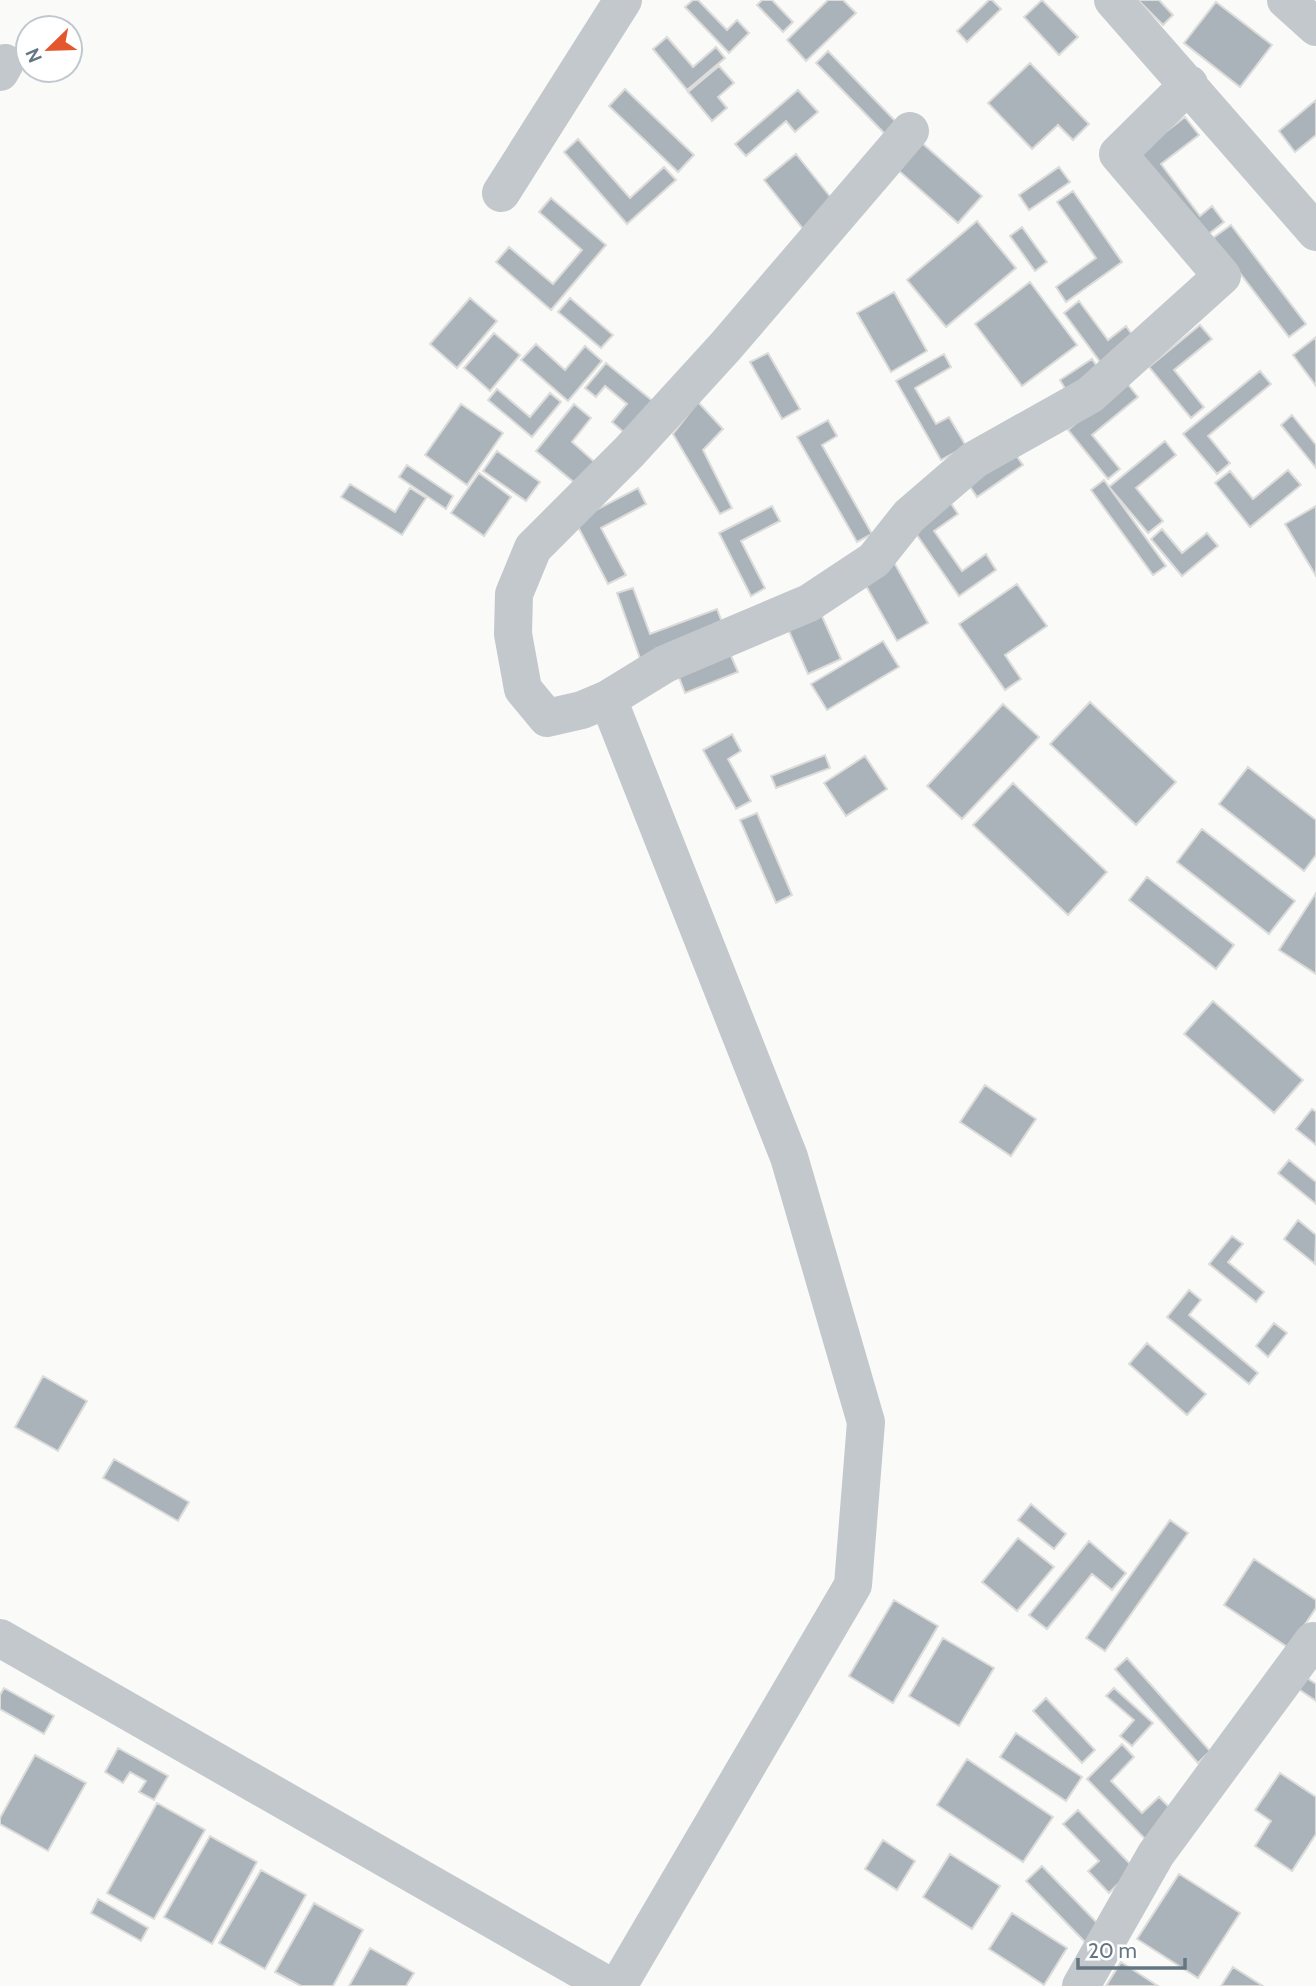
<svg xmlns="http://www.w3.org/2000/svg" width="1316" height="1986" font-family="Cabin,sans-serif">
<style>
.building{fill:#aab3b9;stroke:#dcdcda;stroke-width:2}
.lines{fill:none;stroke-linecap:round;stroke-linejoin:round}
.street{stroke:#c3c8cc;stroke-width:38}
</style>
<rect width="100%" height="100%" fill="#fafaf8"/>
<path class="building" d="M693 0H698L727 30 737 20 749 33 729 53 685 7Z
M762 0H772L793 22 783 32 757 5Z
M828 0H843L856 13 806 61 787 40Z
M989 0H992L1001 9 967 42 957 31Z
M1042 0 1078 37 1059 55 1024 17Z
M1138 0H1159L1173 15 1163 25Z
M1216 2 1272 45 1240 87 1184 43Z
M667 37 693 67 716 47 725 58 687 90 653 49Z
M828 51 900 126 888 137 816 63Z
M1030 63 1089 124 1073 140 1058 125 1032 149 988 103Z
M719 66 734 83 718 97 727 108 712 121 688 92Z
M625 89 694 155 678 172 609 106Z
M798 90 818 112 795 132 786 121 746 156 735 144Z
M1316 100V135L1295 152 1279 131Z
M1185 117 1199 135 1161 164 1200 216 1212 206 1224 222 1201 240 1136 155Z
M578 139 630 198 664 167 676 180 627 224 564 152Z
M922 143 982 196 958 223 898 170Z
M796 154 840 209 808 235 764 180Z
M1059 167 1070 182 1029 210 1019 195Z
M1073 191 1122 262 1066 302 1056 287 1096 258 1057 202Z
M551 198 606 245 551 310 496 262 509 247 553 284 582 250 539 212Z
M977 221 1016 268 946 327 907 280Z
M1231 225 1306 324 1289 337 1213 238Z
M1022 227 1047 262 1035 271 1010 236Z
M1030 282 1077 345 1022 386 975 324Z
M894 292 927 351 891 372 857 313Z
M470 298 497 321 457 368 430 344Z
M570 298 613 335 601 348 558 312Z
M1079 301 1108 340 1126 326 1137 342 1104 367 1064 313Z
M1200 325 1212 339 1174 370 1204 407 1191 418 1149 367Z
M494 333 520 355 490 391 464 368Z
M1316 337V386L1293 355Z
M536 344 565 370 585 346 602 361 568 401 521 360Z
M768 353 800 409 782 419 750 362Z
M944 354 951 367 915 388 936 424 949 417 966 446 941 460 896 381Z
M1092 359 1102 374 1069 395 1060 380Z
M606 363 655 403 628 436 612 422 627 404 605 386 596 397 585 388Z
M1260 371 1271 384 1208 436 1230 463 1217 474 1183 434Z
M1126 382 1138 397 1092 435 1120 469 1108 479 1068 430Z
M497 389 530 417 550 393 561 402 532 437 488 400Z
M698 402 723 429 703 450 732 508 720 514 673 434Z
M461 404 503 433 467 485 425 455Z
M574 404 591 418 572 442 599 466 581 488 536 451Z
M1292 415 1316 445V468L1281 425Z
M828 420 837 436 822 445 872 534 857 542 797 437Z
M1165 441 1176 455 1136 488 1163 521 1148 533 1109 487Z
M1010 447 1023 465 977 497 964 478Z
M497 451 540 482 526 501 483 471Z
M407 465 453 496 446 509 399 477Z
M1288 470 1301 485 1250 527 1215 483 1230 471 1253 499Z
M479 473 511 497 484 536 451 513Z
M1104 480 1166 566 1153 575 1091 490Z
M350 484 395 512 410 488 426 498 402 535 341 497Z
M638 488 646 504 601 528 626 575 608 584 575 521Z
M948 499 958 514 934 531 962 571 986 554 996 570 959 596 910 525Z
M772 506 780 521 741 541 765 588 751 596 719 533Z
M1316 506V576L1285 524Z
M1162 529 1182 553 1207 533 1218 546 1182 576 1151 539Z
M891 557 928 623 897 641 860 575Z
M1017 584 1047 626 1005 655 1021 679 1005 690 959 624Z
M633 588 650 634 717 609 725 630 641 661 617 593Z
M821 614 841 659 808 674 788 629Z
M883 641 899 667 827 710 811 684Z
M729 651 738 672 685 693 677 672Z
M1090 702 1176 782 1136 825 1050 744Z
M1003 704 1039 737 962 819 927 786Z
M732 734 741 751 728 759 751 801 736 809 703 750Z
M825 755 830 768 776 788 771 776Z
M865 756 887 789 846 816 824 783Z
M1248 767 1316 820V855L1304 871 1219 804Z
M1013 783 1107 872 1068 915 973 825Z
M757 813 792 895 776 903 740 820Z
M1202 829 1295 901 1269 934 1177 862Z
M1147 877 1234 945 1216 969 1129 900Z
M1316 893V974L1279 950Z
M1213 1001 1303 1080 1274 1113 1184 1034Z
M985 1085 1036 1119 1011 1156 960 1122Z
M1312 1109 1316 1112V1145L1296 1129Z
M1289 1160 1316 1182V1204L1278 1173Z
M1298 1220 1316 1235 1315 1264 1284 1239Z
M1232 1236 1243 1244 1228 1262 1264 1292 1256 1302 1209 1264Z
M1189 1290 1201 1300 1189 1315 1258 1373 1249 1384 1167 1317Z
M1274 1323 1287 1333 1268 1357 1256 1346Z
M1147 1343 1206 1394 1187 1415 1129 1364Z
M43 1376 87 1401 58 1451 15 1427Z
M114 1459 189 1502 178 1521 103 1478Z
M1031 1504 1066 1534 1054 1549 1018 1520Z
M1170 1520 1188 1533 1105 1651 1086 1638Z
M1018 1538 1054 1567 1017 1611 982 1582Z
M1089 1541 1126 1573 1112 1590 1092 1574 1047 1629 1029 1615Z
M1254 1559 1316 1600V1608L1289 1648 1224 1605Z
M894 1600 938 1626 893 1703 849 1676Z
M943 1638 994 1668 959 1726 909 1696Z
M1127 1658 1210 1751 1198 1763 1115 1669Z
M1304 1676 1316 1684V1701L1297 1688Z
M4 1688 54 1716 44 1734 0 1709V1695Z
M1114 1688 1153 1723 1132 1746 1120 1736 1134 1720 1106 1696Z
M1046 1698 1095 1750 1082 1763 1033 1711Z
M1016 1733 1082 1777 1066 1801 1000 1757Z
M1122 1744 1134 1757 1111 1781 1142 1813 1159 1797 1178 1816 1150 1844 1087 1779Z
M118 1748 168 1776 154 1800 139 1792 146 1781 130 1772 123 1783 105 1772Z
M35 1755 86 1783 48 1851 0 1824V1818Z
M967 1759 1053 1817 1023 1862 937 1805Z
M1280 1773 1316 1797V1834L1292 1871 1255 1846 1271 1821 1255 1810Z
M157 1803 205 1830 154 1919 107 1893Z
M1078 1810 1134 1868 1109 1893 1088 1871 1099 1861 1063 1824Z
M210 1836 257 1862 212 1944 164 1917Z
M883 1840 915 1861 897 1890 865 1869Z
M950 1854 1000 1886 972 1929 923 1897Z
M1042 1866 1101 1927 1085 1942 1026 1881Z
M261 1870 306 1895 265 1969 219 1943Z
M1179 1874 1240 1913 1198 1978 1137 1939Z
M98 1899 148 1928 141 1941 91 1913Z
M314 1903 363 1930 333 1986H301L275 1972Z
M1012 1913 1067 1948 1044 1985 989 1949Z
M370 1948 414 1973 406 1986H349Z
M1121 1962 1158 1986H1106Z
M1233 1967 1263 1986H1221Z"/>
<g class="lines">
<path class="street" d="M1113 0 1316 232
M1286 0 1316 27
M0 72 5 63
M910 131 725 347 629 452 533 548 514 594 513 634 523 689 547 718 582 710 608 699 665 664 809 603 874 560 909 516 974 460 1090 395 1222 276 1118 154 1189 84
M501 193 623 0
M608 699 789 1157 866 1422 853 1585 618 1986
M0 1638 609 1986
M1081 1986 1156 1854 1313 1641"/>
</g>
<g transform="translate(49 49) rotate(247)"><circle r="33" fill="#ffffff" stroke="#c1c8cd" stroke-width="2"/>
<path d="M0-5L12 26L0 18L-12 26Z" fill="#e4572e"/>
<text y="-10" font-size="19" font-weight="bold" text-anchor="middle" fill="#657683">N</text>
</g>
<path d="M1078 1958v10h107v-10" fill="none" stroke="#657683" stroke-width="3.5"/>
<text x="1088" y="1958" font-size="21" fill="#657683" stroke="#ffffff" stroke-width="5" paint-order="stroke">20 m</text>
</svg>
